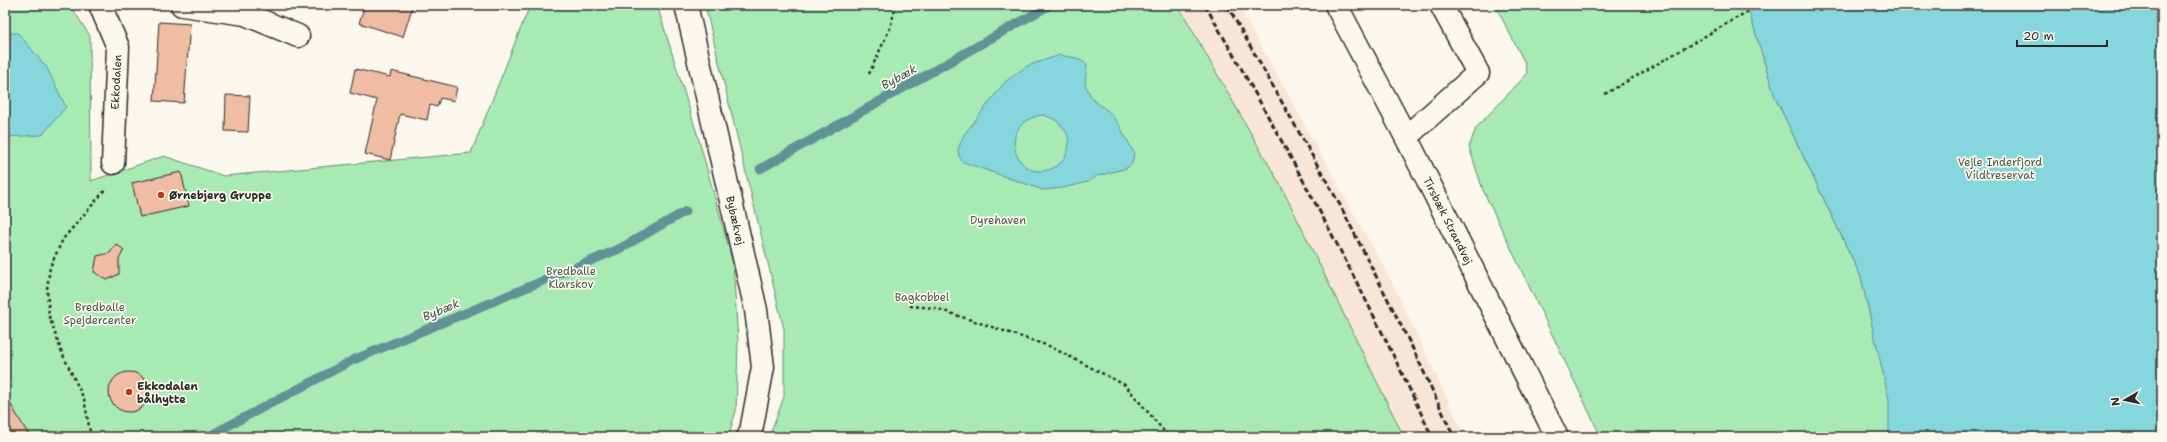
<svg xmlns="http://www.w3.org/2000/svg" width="2167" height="442" font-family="'Shantell Sans',sans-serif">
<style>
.built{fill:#f8e5d6}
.green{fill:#a7eab4;stroke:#698a70}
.water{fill:#85d7dd;stroke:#619296;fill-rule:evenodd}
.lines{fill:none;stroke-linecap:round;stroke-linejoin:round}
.stream{stroke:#619296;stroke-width:9}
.building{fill:#f1bca4;stroke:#2b2b2b}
.minor-casing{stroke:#2b2b2b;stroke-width:25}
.path{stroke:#2b2b2b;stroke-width:2.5;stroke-dasharray:3 3;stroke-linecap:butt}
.minor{stroke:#fbf7ec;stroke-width:22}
.rail{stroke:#2b2b2b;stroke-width:3;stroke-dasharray:6 3;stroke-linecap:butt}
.poi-dot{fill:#c8321e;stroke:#fbf7ec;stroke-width:1.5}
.labels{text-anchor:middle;stroke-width:3.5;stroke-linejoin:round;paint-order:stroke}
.street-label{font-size:11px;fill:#2b2b2b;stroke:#fbf7ec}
.park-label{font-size:11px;fill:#4a5b4d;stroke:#fbf7ec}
.poi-label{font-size:11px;font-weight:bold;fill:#2b2b2b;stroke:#fbf7ec;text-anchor:start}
.water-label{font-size:12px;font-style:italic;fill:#425658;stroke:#fbf7ec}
</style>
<rect width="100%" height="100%" fill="#fbf7ec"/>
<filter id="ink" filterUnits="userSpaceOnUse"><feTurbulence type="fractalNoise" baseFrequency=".025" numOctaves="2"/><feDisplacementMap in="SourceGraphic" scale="8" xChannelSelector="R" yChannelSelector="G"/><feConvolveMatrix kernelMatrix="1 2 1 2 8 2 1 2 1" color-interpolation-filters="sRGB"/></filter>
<g filter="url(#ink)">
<path class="built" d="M1178 5H1238L1392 282 1465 437H1404L1282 188Z"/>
<path class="green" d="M5 5H70L90 36 91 181 164 156 224 176 471 153 530 5H657L699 140 733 263 738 341 736 411 728 437H5Z
M705 5H1178L1282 188 1404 437H769L784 397V329Z
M1495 5H1747L1775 97 1861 277 1877 346 2162 5V437H1601L1483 190 1469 147 1476 128 1527 74 1525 63Z"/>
<path class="water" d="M1747 5H2162V437H1889V400L1861 277 1775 97Z
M5 33H18L47 68 66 107 42 135 5 137Z
M1060 55 1076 58 1087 64 1085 85 1093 100 1108 111 1118 123 1134 153 1132 164 1127 168 1097 176 1088 182 1063 188 1043 190 963 162 959 156 958 150 963 136 1005 82 1027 66ZM1043 115C1064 120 1077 140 1063 160 1059 165 1054 168 1048 170 1012 180 997 120 1043 115Z"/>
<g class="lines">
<path class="stream" d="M760 169 1050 5
M207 437 353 360 619 249 686 211"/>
</g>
<path class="building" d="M365 5H413L403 37 359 23Z
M159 22 190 24 184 103 154 101Z
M355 69 390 77 391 71 457 87 454 101 440 98 437 107 430 105 427 120 400 114 390 160 365 154 377 100 350 93Z
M226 95 250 96 248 132 225 131Z
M181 172 189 206 140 217 132 183Z
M116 244 124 250 119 259V274L107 280 94 272 97 256 110 253Z
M109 392a20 20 0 1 1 40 0a20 20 0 1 1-40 0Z
M5 395 30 437H5Z"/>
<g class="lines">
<defs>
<g id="minor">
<path d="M100 5 118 47 113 163"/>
<path d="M182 5 245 14 298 36"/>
<path id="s1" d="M686 5 756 310 763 367 751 431 748 437"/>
<path id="s2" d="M1336 5 1406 137 1557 437"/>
<path d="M1406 137 1478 73 1441 5"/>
</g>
</defs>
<use href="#minor" class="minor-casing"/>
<path class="path" d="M869 74 890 28 896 5
M1605 94 1759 5
M910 306 935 308 1049 346 1125 385 1169 437
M91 437 84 399 62 353 49 316 47 289 50 267 63 239 106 189"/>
<use href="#minor" class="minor"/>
<path class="rail" d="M1205 5C1286 146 1364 289 1432 437
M1227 5 1340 205 1415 353 1454 437"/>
</g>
</g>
<g class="poi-dot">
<circle cx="161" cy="195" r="4"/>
<circle cx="129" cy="392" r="4"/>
</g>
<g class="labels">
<g class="street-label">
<text transform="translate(116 82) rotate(-87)" y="4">Ekkodalen</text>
<text dy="4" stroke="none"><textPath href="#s1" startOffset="221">Bybækvej</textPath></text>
<text dy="4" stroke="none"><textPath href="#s2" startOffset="243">Tirsbæk Strandvej</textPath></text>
</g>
<g class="park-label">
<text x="2000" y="166">Vejle Inderfjord<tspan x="2000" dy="13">Vildtreservat</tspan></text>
<text x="998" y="224">Dyrehaven</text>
<text x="571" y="275">Bredballe<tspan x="571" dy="13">Klarskov</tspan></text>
<text x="922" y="301">Bagkobbel</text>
<text x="100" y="311">Bredballe<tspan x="100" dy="13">Spejdercenter</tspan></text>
</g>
<g class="poi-label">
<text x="169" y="199">Ørnebjerg Gruppe</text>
<text x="137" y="390">Ekkodalen<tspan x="137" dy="13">bålhytte</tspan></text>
</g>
<g class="water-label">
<text transform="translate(899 77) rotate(-29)" y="4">Bybæk</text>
<text transform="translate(441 310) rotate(-23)" y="4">Bybæk</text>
</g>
</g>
<rect width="2167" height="442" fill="none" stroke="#fbf7ec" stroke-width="20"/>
<rect x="10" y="10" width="2147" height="422" fill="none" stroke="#2b2b2b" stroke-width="1.5" filter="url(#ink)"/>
<g transform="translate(2125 400) rotate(261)" stroke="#fbf7ec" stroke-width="3" paint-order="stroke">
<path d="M0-3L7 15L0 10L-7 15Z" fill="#2b2b2b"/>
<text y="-6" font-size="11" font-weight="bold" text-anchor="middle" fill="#2b2b2b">N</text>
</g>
<path d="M2017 40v6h90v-6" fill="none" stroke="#2b2b2b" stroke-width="2"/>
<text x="2023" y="40" font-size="12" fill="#2b2b2b" stroke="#fbf7ec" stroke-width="3" paint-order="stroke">20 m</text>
</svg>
